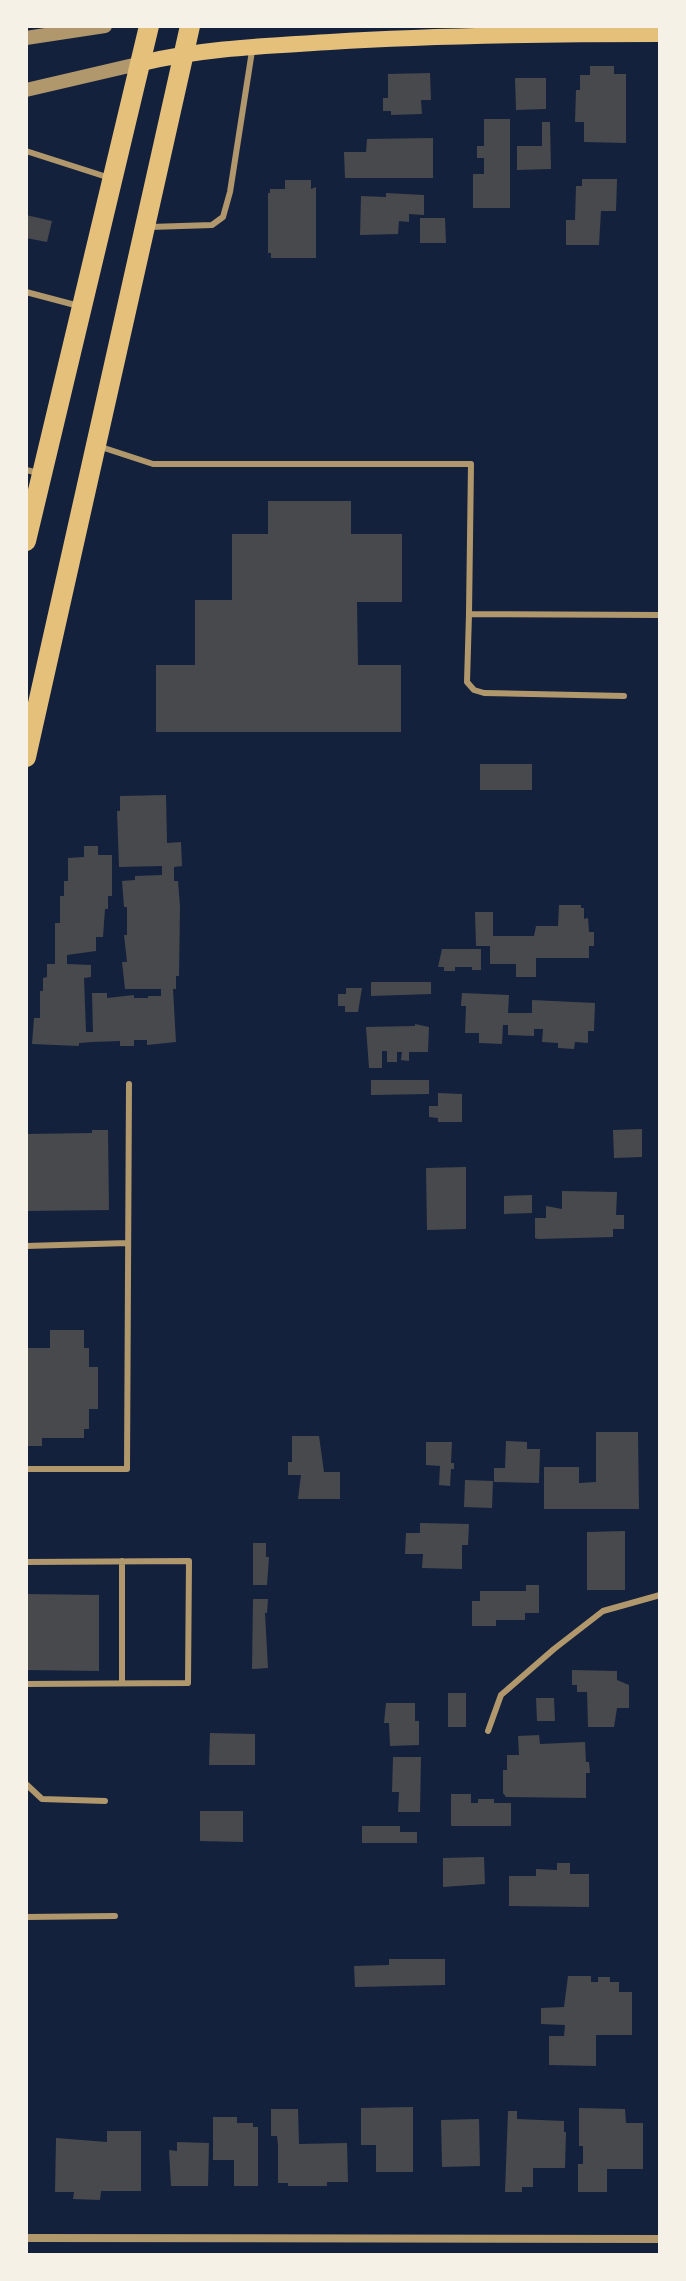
<svg xmlns="http://www.w3.org/2000/svg" width="686" height="2281" font-family="Helvetica,sans-serif">
<style>
.building{fill:#48494c}
.lines{fill:none;stroke-linecap:round;stroke-linejoin:round}
.service{stroke:#b1986c;stroke-width:6}
.minor{stroke:#b1986c;stroke-width:8}
.tertiary{stroke:#b1986c;stroke-width:14}
.secondary{stroke:#e5c07b;stroke-width:16}
.primary{stroke:#e5c07b;stroke-width:20}
</style>
<rect width="100%" height="100%" fill="#14213d"/>
<path class="building" d="M590 66H614V74H626V143L584 142V122H575L576 90H580V75H590Z
M430 73 431 100H421L422 114 391 115V111H383V98H388V74Z
M515 78H546V109L516 110Z
M484 119H510V208H473V174H484V158H477V146H484Z
M542 122H550L551 169 517 170V146H542Z
M433 138V178H345L344 152H366L367 139Z
M582 179H617L616 211H601L599 245H566V220H575L576 186H582Z
M285 180H311V189L316 187V258H271V253H268V193H270V189H285Z
M386 193 424 195V215L409 214V222L399 221 398 234 360 235 361 196 386 197Z
M26 215 52 221 47 242 26 238Z
M420 218H445L446 243H420Z
M268 501H351V534H402V602H357L358 665H401V732H156V665H195V600H232V534H268Z
M480 764H532V790H480Z
M166 795 167 843 181 842 182 866 174 867V881H178L180 907 179 976H176V989H173L176 1042 147 1045V1040H134V1046H120V1041L93 1042 79 1043V1046L32 1044 34 1018H40V991H43V978L47 977V964H55V923H60V896H64V881H68V858L84 857V846H98V855H112V896H108V909H105L103 937H96V951L67 955V964L91 965V977L84 978 86 1032H93L92 993H107V998L134 995V998H148V996H161V989H125L122 962H127L124 935H127V907H124L122 881 135 880V876L162 875V866L119 867 117 811H120V796Z
M559 905H581V908H584V919L588 918 589 932H594V946H589V958H536V977H516V964H490V946H476L475 912H493V936H534L536 926H558Z
M442 949H481V970H472V967H455V971H444V967H438Z
M371 982H431V994L371 996Z
M346 988H362L358 1012H345V1006H338V994H346Z
M462 993 509 995 508 1013H532V1000L595 1003 594 1031H588V1043L575 1042 574 1049 558 1048V1043L542 1042 543 1029H534V1036L508 1035V1025H503L502 1044 479 1043V1033H465L466 1006H461Z
M415 1024 429 1027 428 1052H409V1061L401 1060 402 1052H397V1062H387V1051H382V1068H369L366 1027 415 1026Z
M371 1080H429V1094L371 1095Z
M438 1093 462 1094V1122H438V1118L429 1117V1106H438Z
M642 1129V1157L614 1158 613 1130Z
M92 1130H108L109 1210 26 1211V1134L92 1133Z
M466 1167V1229L427 1230 426 1168Z
M562 1191 617 1192 616 1215H624V1229H613V1237L538 1239 535 1238V1218H546V1206L562 1209Z
M532 1195V1213L504 1214V1196Z
M50 1330H84V1348H89V1367H98V1409H89V1429H84V1438H42V1446H26V1348H50Z
M596 1432H638L639 1509H544V1467H579V1483L596 1482Z
M292 1436H319L324 1472H340V1499H298L301 1475H288V1462H292Z
M506 1441 527 1442V1449H540L539 1483 494 1482V1468H505Z
M426 1442H452L451 1463H454V1469H451L450 1486 439 1485 440 1466 426 1465Z
M465 1480 493 1481 492 1508 464 1507Z
M420 1523 469 1524 468 1545H462V1569L422 1568 423 1554H405L406 1533H420Z
M625 1531V1590H587V1532Z
M253 1543H266V1557H269L267 1585H253Z
M526 1585H539V1613H525V1620H496V1626H472V1601H480V1591H526Z
M26 1594 99 1595V1671L26 1670Z
M253 1599H268L267 1613H265L268 1668 252 1669Z
M572 1670 617 1671V1680L629 1685V1708H617L614 1727H588L587 1692H577V1685H572Z
M448 1693H466V1727H448Z
M536 1698H554L555 1721H537Z
M386 1703H415V1721H419V1745L390 1746 389 1723H384Z
M210 1733 255 1734V1765H209Z
M539 1735 540 1744 585 1742 586 1762H589L590 1773H586V1798L506 1797 503 1793V1770H507V1755H519L518 1736Z
M393 1757H421L420 1812H398L399 1792H392Z
M451 1794H471V1803H478V1799H494V1803H511V1826H451Z
M200 1811H243V1842L200 1841Z
M362 1826H400V1832H417V1843H362Z
M484 1857 485 1884 443 1887V1858Z
M557 1863H570V1874H589V1907L509 1906V1876H536V1869L557 1870Z
M389 1959H445V1985L355 1987 354 1966 389 1965Z
M568 1976H591V1982H598V1977H610V1982H619V1992H632V2035H596V2066L549 2065V2036H564L565 2025 541 2024V2008L564 2007Z
M413 2107V2172H376V2145H361V2108Z
M579 2108 625 2109 626 2123H643V2169H607V2192H578V2164H583V2146H579Z
M271 2109H298L299 2144 347 2143 348 2182H327V2186H288V2183H278V2146L277 2136H271Z
M508 2111H517V2119L564 2121V2132H566L565 2168H533V2187H522V2192H505Z
M213 2117H237V2123H253V2127H258V2186H234V2160H213Z
M479 2119 480 2166 442 2167 441 2120Z
M107 2131H141V2191H101L100 2200 73 2199 74 2192H55L56 2138 107 2142Z
M177 2142 209 2143 208 2186H171L169 2150 177 2151Z"/>
<g class="lines">
<path class="service" d="M26 151 110 178
M150 227 212 225 223 217 230 192 252 51
M26 292 79 306
M98 446 153 464H471L469 614 660 615
M26 470 39 473
M469 614 467 682 474 690 484 693 624 696
M26 1246 128 1243
M26 1469H127L129 1084
M122 1561V1683
M26 1562 189 1561 188 1683 26 1684
M488 1731 501 1695 554 1649 603 1611 660 1595
M26 1784 42 1799 105 1801
M26 1917 115 1916"/>
<path class="minor" d="M26 2238 660 2239"/>
<path class="tertiary" d="M26 38 105 26
M26 90 142 63"/>
<path class="secondary" d="M142 63C204 48 266 46 330 42 440 35 550 34 660 34"/>
<path class="primary" d="M26 541 149 26
M26 757 190 26"/>
</g>
<rect width="686" height="2281" fill="none" stroke="#f6f1e7" stroke-width="56"/>
</svg>
